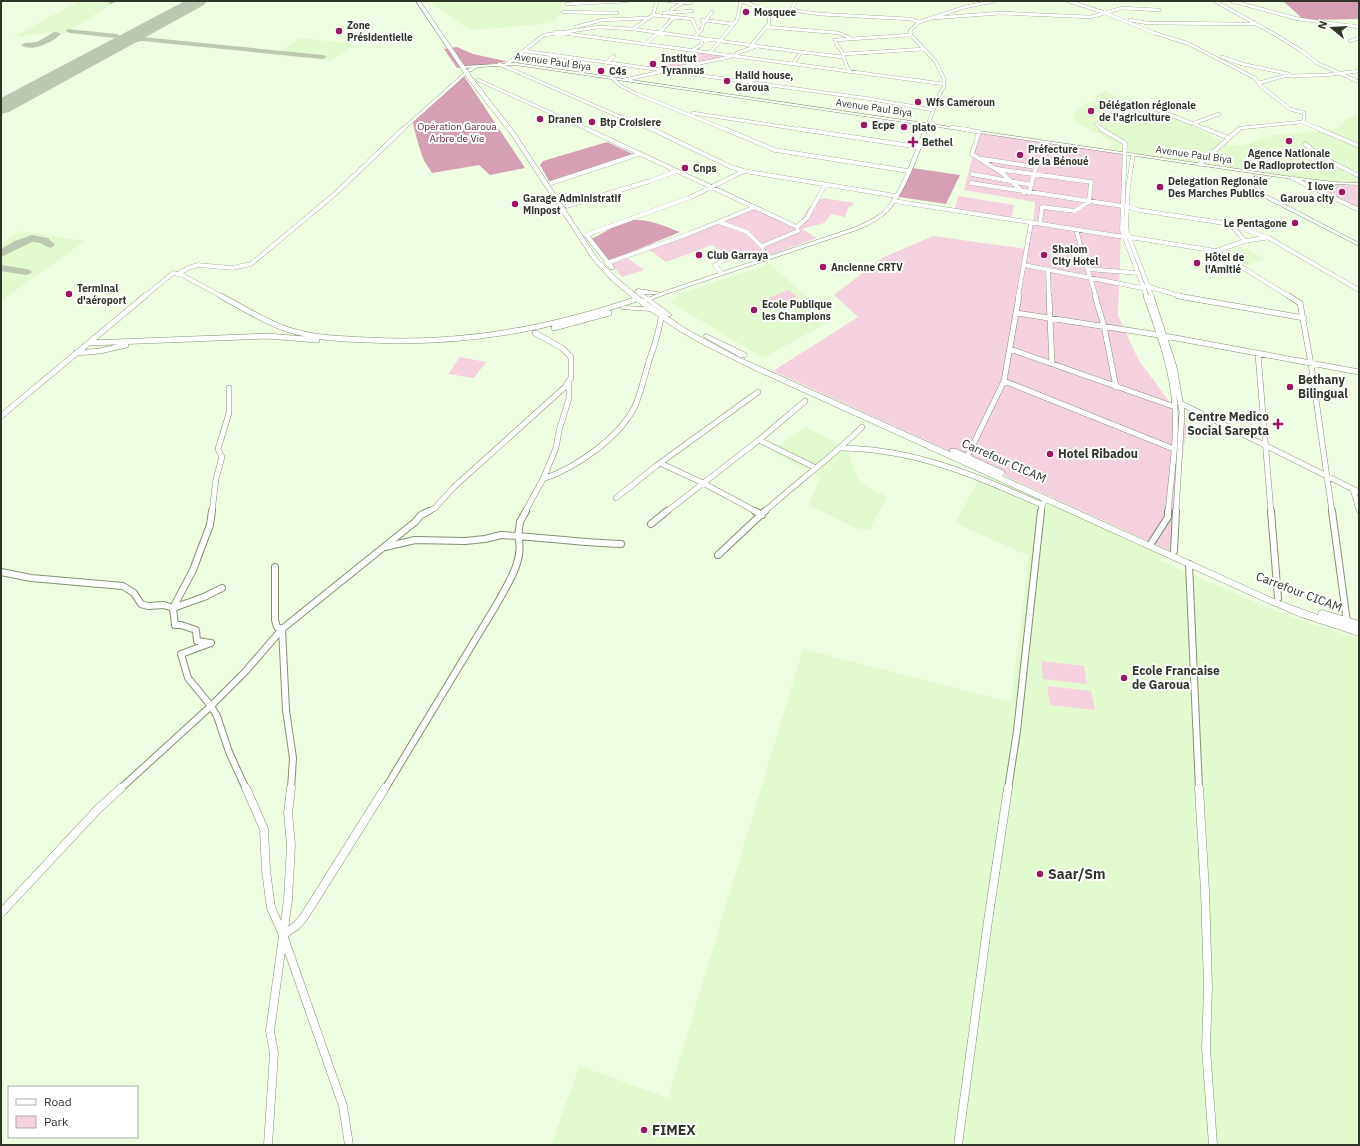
<svg xmlns="http://www.w3.org/2000/svg" width="1360" height="1146" font-family="'IBM Plex Sans',sans-serif">
<style>
.built{fill:#e3f9d0}
.green{fill:#f4d1de}
.forest{fill:#d59fb4}
.lines{fill:none;stroke-linecap:round;stroke-linejoin:round}
.taxiway{fill:#bcc8b1;fill-rule:evenodd}
.runway{fill:#bcc8b1;fill-rule:evenodd}
.minor-far4-casing{stroke:#809172;stroke-width:3.5}
.minor-far3-casing{stroke:#809172;stroke-width:4.5}
.minor-far2-casing{stroke:#809172;stroke-width:6}
.minor-far1-casing{stroke:#809172;stroke-width:8}
.minor-casing{stroke:#809172;stroke-width:9}
.tertiary-casing{stroke:#809172;stroke-width:1}
.secondary-casing{stroke:#809172;stroke-width:1}
.primary-casing{stroke:#809172;stroke-width:1}
.minor-far4{stroke:#fff;stroke-width:3}
.minor-far3{stroke:#fff;stroke-width:4}
.minor-far2{stroke:#fff;stroke-width:5}
.minor-far1{stroke:#fff;stroke-width:6}
.minor{stroke:#fff;stroke-width:8}
.tertiary{fill:#fff;fill-rule:evenodd}
.secondary{fill:#fff;fill-rule:evenodd}
.primary{fill:#fff;fill-rule:evenodd}
.poi-dot{fill:#9f1561;stroke:#fff;stroke-width:1.5}
.labels{text-anchor:middle;stroke-width:4;stroke-linejoin:round;paint-order:stroke}
.far-poi-label{font-size:10px;font-weight:bold;fill:#2f3629;stroke:#fff;text-anchor:start}
.far-street-label{font-size:10px;fill:#2f3629;stroke:#fff}
.far-park-label{font-size:10px;fill:#672644;stroke:#fff}
.poi-label{font-size:12px;font-weight:bold;fill:#2f3629;stroke:#fff;text-anchor:start}
.street-label{font-size:12px;fill:#2f3629;stroke:#fff}
.near-poi-label{font-size:14px;font-weight:bold;fill:#2f3629;stroke:#fff;text-anchor:start}
</style>
<rect width="100%" height="100%" fill="#effee3"/>
<path class="built" d="M80 1 114 2 64 34 45 33 14 37 46 19Z
M431 1H562L561 12 552 23 475 30 464 26 437 7Z
M300 38 354 44 330 61 274 55Z
M1105 91 1119 98 1125 97 1134 99 1161 113 1195 127 1229 146 1244 145 1260 139 1273 135 1318 132 1339 127 1346 119 1359 115V184L1334 183 1115 152 1113 142 1076 122 1073 116 1076 110 1085 104 1093 102 1103 106 1107 105 1093 97Z
M20 231 85 241 1 301V244Z
M1241 246 1265 259 1241 267 1220 254Z
M769 264 834 319 763 358 670 302 681 293Z
M806 427 847 448 859 483 887 497 869 530 855 528 809 505 820 477 771 451Z
M982 466 1177 554 1159 560 1282 614 1359 639V1145H551L580 1066 668 1098 803 649 1011 702 1029 556 955 523 980 478Z"/>
<path class="green" d="M695 51 732 56 662 71 659 68 669 59 685 61Z
M979 132 1124 153 1118 315 1138 359 1187 426 1178 486 1177 554 773 371 858 317 834 295 882 258 933 236 1027 249 1033 224 1035 202 964 190Z
M1303 182 1359 186V211Z
M958 196 1014 205 1011 220 954 211Z
M823 198 854 203 852 206H849L845 217 831 214 824 223 802 229 817 238 764 257H729L712 245 666 262 647 248 753 208 797 226 810 206Z
M626 257 644 270 622 277 609 262Z
M788 290 798 297 776 306 766 299Z
M460 357 486 362 474 378 448 374Z
M1041 661 1084 666 1087 684 1043 679Z
M1047 686 1091 691 1095 710 1050 705Z"/>
<path class="forest" d="M1283 1H1359V19L1304 20Z
M457 47 473 54 505 61 506 62 457 68 444 49Z
M464 76 525 168 490 175 479 165 432 173C430 169 427 166 425 162 422 157 413 127 413 122Z
M607 142 635 155 549 181 540 165 543 161Z
M912 168 960 175 946 204 899 197Z
M632 220C650 219 664 226 680 232L609 261 590 240 617 225Z"/>
<g class="lines">
<path class="taxiway" d="M108 1H117L111 4 109 3Z
M67 29 117 34 124 39 142 37 323 55 327 57 323 59 142 41 121 44H118L115 38 70 33 66 31Z
M54 32H57L61 34C53 42 31 53 21 45L25 43 37 42Z
M32 235 48 238 55 245 50 248 40 243 32 242 1 257V249L15 241Z
M1 265 26 269 30 270 32 272 30 274 26 275 1 271Z"/>
<path class="runway" d="M185 1H207L204 5 9 112 1 114V98Z"/>
<defs>
<path id="minor-far4" d="M669 1 691 3
M796 1 791 10 819 14 910 19 919 22
M1069 1 1105 13 1154 33 1187 43 1255 78 1261 86 1290 109 1304 113V120L1302 122 1322 130
M1215 1 1276 35 1302 51 1317 63 1359 82
M1232 1 1298 19 1359 27
M567 4 626 1
M671 10 684 2
M563 12 617 13
M664 13 692 11
M653 15 692 19 698 32
M934 18 1001 13 1091 17 1122 8 1159 10
M702 20 734 24
M1130 20 1147 23 1253 24
M705 21 712 12
M576 27 602 20 649 18
M767 27 839 33 850 38
M633 29 653 15 657 1
M555 32 944 84
M696 36 702 29 703 23 707 21
M1350 41 1359 38
M645 44 663 29 673 18 670 17
M693 50 701 45 703 38
M524 51 871 99 933 110
M801 52 843 57
M710 53 737 20 741 1
M843 54 924 49
M735 56 737 53 757 46 753 45V43L769 24V14L760 8 742 1
M1222 57 1242 64 1289 74
M607 62 614 56
M499 64 625 119 654 130
M507 64 544 35 599 27 633 29 801 52 793 64
M671 69 730 57
M851 72C845 66 846 62 843 54 841 49 836 46 835 40L911 35
M612 78 621 86 637 94 727 130
M478 80 589 130
M624 80 660 72
M1259 83 1284 76 1325 75 1359 71
M1155 109 1209 130
M693 113 804 130
M1096 124 1103 130
M1192 124 1219 114
M933 125 928 124 940 93 944 87V79L936 62 911 35 910 31 919 22 965 7 994 1
M952 127 969 130
M402 130 467 72
M1238 130 1240 128 1302 122"/>
<path id="minor-far3" d="M587 129 797 227 798 231 764 245 762 247 765 255
M652 129 731 167 744 171 896 196
M725 129 775 150 908 171
M799 129 919 147
M963 129 979 132 972 154 1002 173 1024 193
M1101 129 1125 143 1122 230 1147 297
M1206 129 1229 138
M1319 129 1359 146
M1305 144 1320 156 1359 176
M1133 155 1128 188 1126 229 1152 297
M983 159 1036 167 1029 193
M1200 164 1239 129
M997 169 1091 182 1089 202
M972 174 1032 185
M1292 178 1359 210
M551 183 639 154
M971 183 1122 206
M894 201 1124 237
M567 206 650 181 677 171
M1127 206 1138 210 1230 224 1269 238 1359 290
M719 222 747 232 762 247
M1040 224 1042 207 1075 211 1088 202
M797 227 807 218 825 185
M1076 230 1096 297
M586 235 691 197 744 171
M1129 237 1216 251 1290 297
M1245 241 1265 238
M1216 251 1245 241 1231 225
M607 263 691 233 755 207
M1024 265 1142 288
M1048 269 1049 297
M1088 269 1137 273
M721 273 715 265C729 255 752 253 769 256
M178 274 188 268 198 265 232 268 251 264 336 193 403 129
M1146 286 1184 297
M144 297 173 273 182 275 223 297
M1018 297 1031 223"/>
<path id="minor-far2" d="M221 296C242 307 263 321 286 329 313 338 341 339 369 340 463 345 548 329 637 299
M1049 296 1052 364
M1095 296 1104 326 1116 387
M1146 296C1159 332 1173 370 1175 408 1177 443 1171 478 1168 512
M1151 296 1174 367 1182 412 1176 512
M1178 296 1304 318
M1289 296 1300 303 1311 364 1332 512
M1016 313 1159 335
M554 328 609 313
M1165 336 1359 372
M89 343 267 336 317 340
M1010 349 1175 407
M76 353 100 351 126 345
M1258 354 1271 512
M1004 381 1174 449
M1180 403 1359 492
M1 416 145 296
M759 440 816 468
M841 448C915 449 975 475 1042 505
M967 457 1004 381 1019 296
M660 463 703 483 757 512
M543 479C575 468 618 439 634 408 641 394 644 377 649 361 654 347 659 333 661 317
M1353 489 1359 510
M616 498 656 466 758 392
M212 512 216 479 222 457 218 449 229 413V388
M427 512 435 508 454 487 565 387 571 378V357L562 348 535 333
M525 512 543 479 556 448 559 431 569 398V382
M666 512 759 440 805 401
M764 512C796 483 831 458 862 427
M1041 512 1042 505 1046 499"/>
<path id="minor-far1" d="M212 511 210 525 193 570 173 608 175 625H181L196 630 197 641 211 643 181 654 188 678 211 706 217 716 229 752 246 789
M526 511 520 522 518 536C553 539 586 543 621 544
M755 511 762 515
M1271 511 1278 598
M1332 511 1347 622
M651 524 667 511
M1152 542 1168 517V511
M1174 551 1176 511
M718 555 765 511
M1189 564 1199 789
M275 567V620L277 627 282 629
M1 572 31 578 123 586 134 593 141 604 148 606 164 605 173 608 204 597 222 588
M282 629 286 710 293 758 291 789
M120 789 211 706 245 672 282 629 415 522 421 515 429 511
M385 789 498 602C508 583 525 559 518 536L501 535 485 539 465 541 415 540 385 547
M1008 789 1017 731 1041 511"/>
<path id="minor" d="M246 788 264 829 266 871 271 908 283 935 343 1106 349 1145
M1199 788 1205 891 1208 986 1206 1048 1213 1145
M1 913 98 809 121 788
M283 935 296 926 304 917 385 788
M268 1145 274 1053 270 1031 288 900 291 845 288 813 291 788
M958 1145 988 921 1008 788"/>
<path id="tertiary" d="M928 123 930 124C920 149 904 199 884 215 876 222 866 226 857 230L669 293 643 303 641 304 638 302 665 291 853 228C862 224 872 220 880 214 900 198 916 148 926 124Z
M1255 176 1259 177V187L1267 195 1359 243V246L1263 197 1255 187Z"/>
<path id="secondary" d="M516 63 1292 177 1334 182 1359 183V185L1334 184 1292 179 516 65 463 68 461 67 463 66Z"/>
<path id="primary" d="M416 1H420L472 77 516 134 597 258 618 279 640 297 686 329 736 356 950 452V449H956L1004 471 1005 473 1002 476 1274 599 1318 615 1319 611 1322 610 1359 621V636L1301 617 1268 603 757 371 706 346 681 332 650 311 621 309V307L623 306 644 307 613 282 593 260 512 136 468 79Z
M474 66 478 67 472 71H468V69Z
M586 236H590L614 267V269H610L586 238Z
M638 289 658 292V294H644L671 314V316H667L637 294 635 291Z
M706 334 746 353 747 355 746 357H740L704 337V335Z"/>
</defs>
<use href="#minor-far4" class="minor-far4-casing"/>
<use href="#minor-far3" class="minor-far3-casing"/>
<use href="#minor-far2" class="minor-far2-casing"/>
<use href="#minor-far1" class="minor-far1-casing"/>
<use href="#minor" class="minor-casing"/>
<use href="#tertiary" class="tertiary-casing"/>
<use href="#secondary" class="secondary-casing"/>
<use href="#primary" class="primary-casing"/>
<use href="#minor-far4" class="minor-far4"/>
<use href="#minor-far3" class="minor-far3"/>
<use href="#minor-far2" class="minor-far2"/>
<use href="#minor-far1" class="minor-far1"/>
<use href="#minor" class="minor"/>
<use href="#tertiary" class="tertiary"/>
<use href="#secondary" class="secondary"/>
<use href="#primary" class="primary"/>
</g>
<g class="poi-dot">
<circle cx="746" cy="12" r="4"/>
<circle cx="339" cy="31" r="4"/>
<circle cx="653" cy="64" r="4"/>
<circle cx="601" cy="71" r="4"/>
<circle cx="727" cy="81" r="4"/>
<circle cx="918" cy="102" r="4"/>
<circle cx="1091" cy="111" r="4"/>
<circle cx="540" cy="119" r="4"/>
<circle cx="592" cy="122" r="4"/>
<circle cx="864" cy="125" r="4"/>
<circle cx="904" cy="127" r="4"/>
<circle cx="1289" cy="141" r="4"/>
<path d="M911 136h4v4h4v4h-4v4h-4v-4h-4v-4h4z"/>
<circle cx="1020" cy="155" r="4"/>
<circle cx="685" cy="168" r="4"/>
<circle cx="1160" cy="187" r="4"/>
<circle cx="1342" cy="192" r="4"/>
<circle cx="515" cy="204" r="4"/>
<circle cx="1295" cy="223" r="4"/>
<circle cx="699" cy="255" r="4"/>
<circle cx="1044" cy="255" r="4"/>
<circle cx="1197" cy="263" r="4"/>
<circle cx="823" cy="267" r="4"/>
<circle cx="69" cy="294" r="4"/>
<circle cx="754" cy="310" r="4"/>
<circle cx="1290" cy="387" r="4"/>
<path d="M1276 418h4v4h4v4h-4v4h-4v-4h-4v-4h4z"/>
<circle cx="1050" cy="454" r="4"/>
<circle cx="1124" cy="678" r="4"/>
<circle cx="1040" cy="874" r="4"/>
<circle cx="644" cy="1130" r="4"/>
</g>
<g class="labels">
<g class="far-poi-label">
<text x="754" y="16">Mosquee</text>
<text x="347" y="29">Zone<tspan x="347" dy="12">Présidentielle</tspan></text>
<text x="661" y="62">Institut<tspan x="661" dy="12">Tyrannus</tspan></text>
<text x="609" y="75">C4s</text>
<text x="735" y="79">Halid house,<tspan x="735" dy="12">Garoua</tspan></text>
<text x="926" y="106">Wfs Cameroun</text>
<text x="1099" y="109">Délégation régionale<tspan x="1099" dy="12">de l'agriculture</tspan></text>
<text x="548" y="123">Dranen</text>
<text x="600" y="126">Btp Croisiere</text>
<text x="872" y="129">Ecpe</text>
<text x="912" y="131">plato</text>
<text x="922" y="146">Bethel</text>
<text x="1028" y="153">Préfecture<tspan x="1028" dy="12">de la Bénoué</tspan></text>
<text x="1289" y="157" text-anchor="middle">Agence Nationale<tspan x="1289" dy="12">De Radioprotection</tspan></text>
<text x="693" y="172">Cnps</text>
<text x="1168" y="185">Delegation Regionale<tspan x="1168" dy="12">Des Marches Publics</tspan></text>
<text x="1334" y="190" text-anchor="end">I love<tspan x="1334" dy="12">Garoua city</tspan></text>
<text x="523" y="202">Garage Administratif<tspan x="523" dy="12">Minpost</tspan></text>
<text x="1287" y="227" text-anchor="end">Le Pentagone</text>
<text x="1052" y="253">Shalom<tspan x="1052" dy="12">City Hotel</tspan></text>
<text x="707" y="259">Club Garraya</text>
<text x="1205" y="261">Hôtel de<tspan x="1205" dy="12">l'Amitié</tspan></text>
<text x="831" y="271">Ancienne CRTV</text>
<text x="77" y="292">Terminal<tspan x="77" dy="12">d'aéroport</tspan></text>
<text x="762" y="308">Ecole Publique<tspan x="762" dy="12">les Champions</tspan></text>
</g>
<g class="far-street-label">
<text transform="translate(553 61) rotate(8)" y="4">Avenue Paul Biya</text>
<text transform="translate(874 107) rotate(8)" y="4">Avenue Paul Biya</text>
<text transform="translate(1194 154) rotate(8)" y="4">Avenue Paul Biya</text>
</g>
<g class="far-park-label">
<text x="457" y="130">Opération Garoua<tspan x="457" dy="12">Arbre de Vie</tspan></text>
</g>
<g class="poi-label">
<text x="1298" y="384">Bethany<tspan x="1298" dy="14">Bilingual</tspan></text>
<text x="1269" y="421" text-anchor="end">Centre Medico<tspan x="1269" dy="14">Social Sarepta</tspan></text>
<text x="1058" y="458">Hotel Ribadou</text>
<text x="1132" y="675">Ecole Francaise<tspan x="1132" dy="14">de Garoua</tspan></text>
</g>
<g class="street-label">
<text transform="translate(1004 461) rotate(24)" y="4">Carrefour CICAM</text>
<text transform="translate(1299 592) rotate(21)" y="4">Carrefour CICAM</text>
</g>
<g class="near-poi-label">
<text x="1048" y="879">Saar/Sm</text>
<text x="652" y="1135">FIMEX</text>
</g>
</g>
<rect width="1360" height="1146" fill="none" stroke="#2f3629" stroke-width="4"/>
<rect x="8" y="1086" width="130" height="52" fill="#ffffff" stroke="#acafa9"/>
<rect x="16" y="1099" width="20" height="6" fill="#ffffff" stroke="#acafa9"/>
<text x="44" y="1106" font-size="12" fill="#2f3629">Road</text>
<rect x="16" y="1116" width="20" height="12" fill="#f4d1de" stroke="#acafa9"/>
<text x="44" y="1126" font-size="12" fill="#2f3629">Park</text>
<g transform="translate(1332 28) rotate(288)" stroke="#ffffff" stroke-width="3" paint-order="stroke">
<path d="M0-3L7 15L0 10L-7 15Z" fill="#2f3629"/>
<text y="-6" font-size="11" font-weight="bold" text-anchor="middle" fill="#2f3629">N</text>
</g>
</svg>
